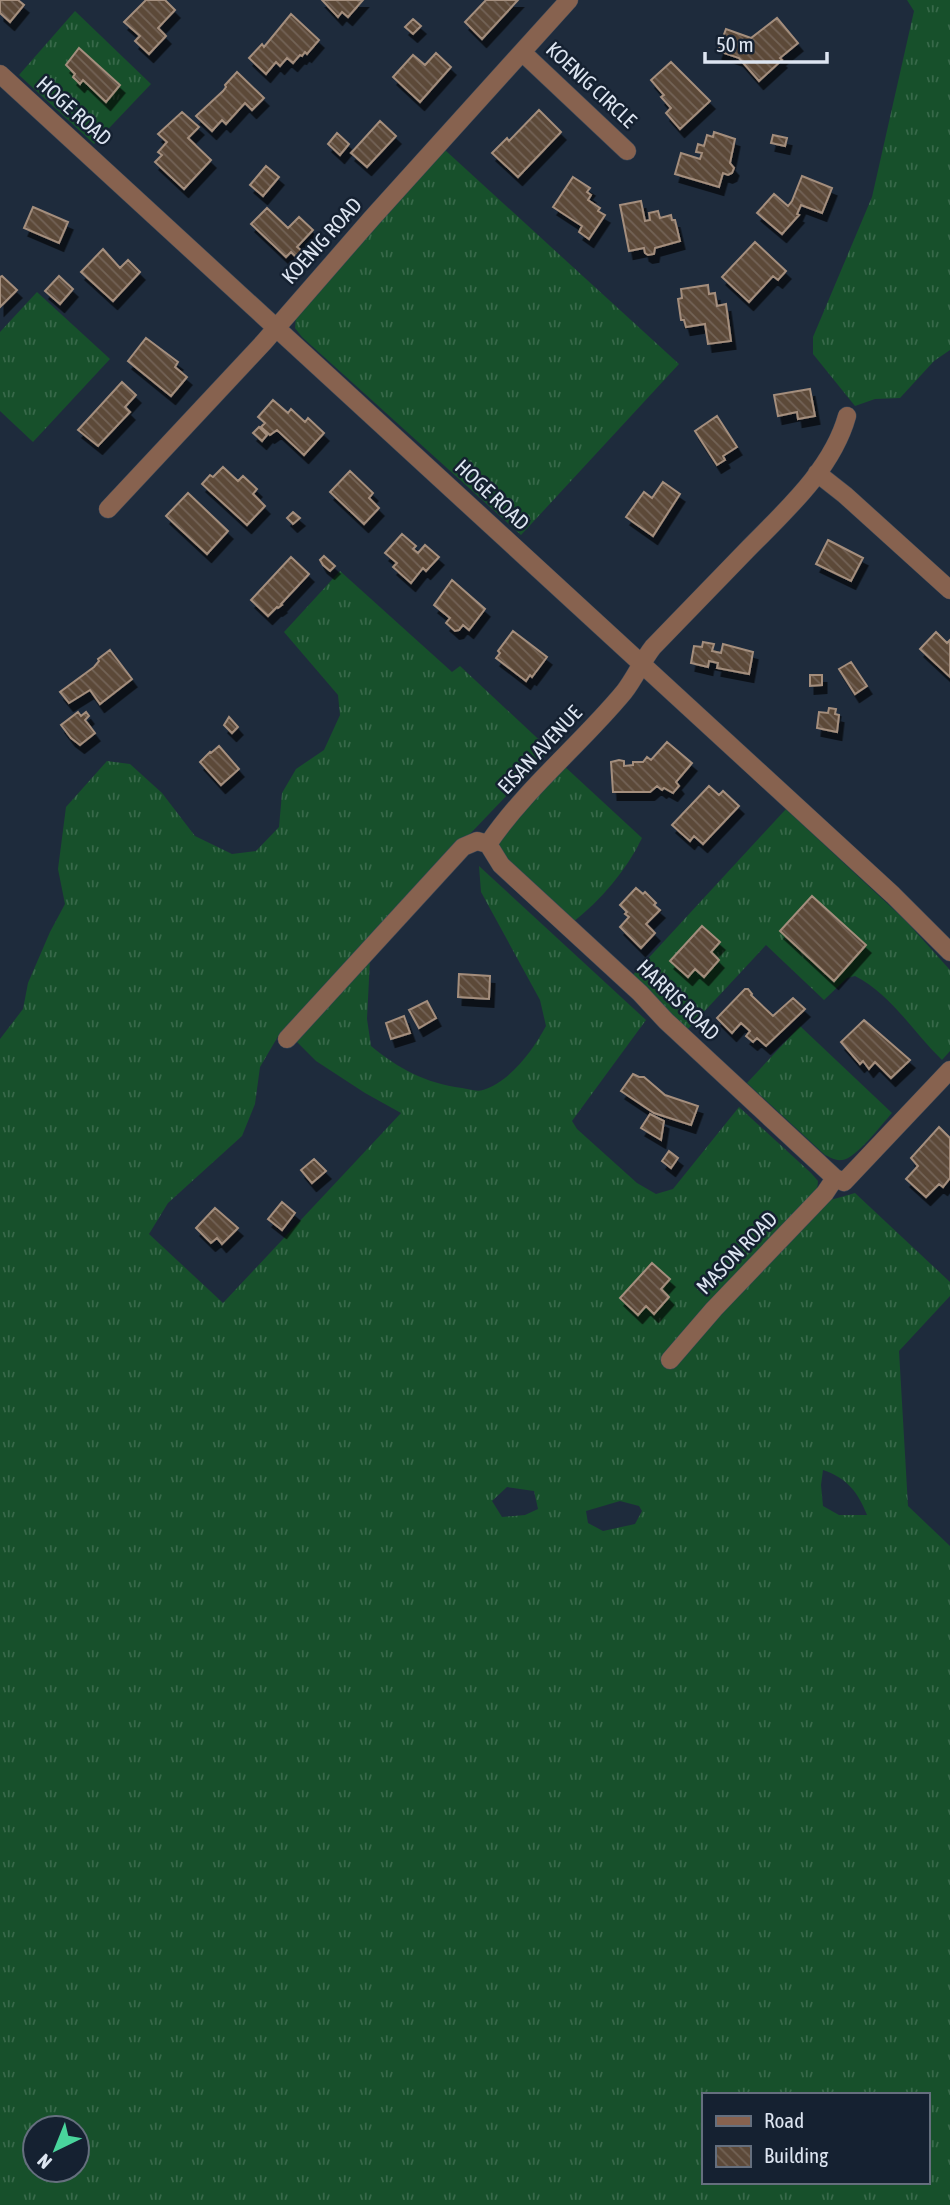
<svg xmlns="http://www.w3.org/2000/svg" width="950" height="2205" font-family="'Asap Condensed',sans-serif">
<style>
.grass{fill:url(#grass-tufts);fill-rule:evenodd}
.building{fill:url(#building-back-hatch);stroke:#a48e7d;stroke-width:2;filter:url(#shadow)}
.lines{fill:none;stroke-linecap:round;stroke-linejoin:round}
.street-casing{stroke:#3d4959;stroke-width:19}
.street{stroke:#87624f;stroke-width:18}
.labels{text-anchor:middle;stroke-width:5;stroke-linejoin:round;paint-order:stroke}
.street-label{font-size:21px;fill:#dde5f1;stroke:#152131}
</style>
<defs>
<pattern id="grass-tufts" width="24" height="20" patternUnits="userSpaceOnUse" patternTransform="scale(1.75)"><rect width="24" height="20" fill="#17502b"/><path d="M3 7l-1-3M5 7V3M7 7l1-3M15 17l-1-3M17 17v-4M19 17l1-3" fill="none" stroke="#38694a"/></pattern>
<pattern id="building-back-hatch" width="6" height="6" patternUnits="userSpaceOnUse" patternTransform="scale(1.75)"><rect width="6" height="6" fill="#5c4939"/><path d="M-1 5l2 2M0 0l6 6M5-1l2 2" fill="none" stroke="#736356"/></pattern>
<filter id="shadow"><feDropShadow dx="4.5" dy="8" stdDeviation="0" flood-color="#0009"/></filter>
</defs>
<rect width="100%" height="100%" fill="#1e2b3c"/>
<path class="grass" d="M907 0H950V350L934 361 900 398 875 399 855 406 813 354V337L872 197 914 11Z
M75 11 151 84 94 144 19 75Z
M445 150 679 364 521 535 302 337 295 328 296 316Z
M37 292 110 359 33 442 0 411V332Z
M340 571 452 672 460 666 550 750 280 1033 260 1067 255 1104 242 1136 168 1203 149 1234 223 1303 401 1113 365 1093 316 1061 296 1041 370 959 367 1019 371 1046C399 1069 425 1083 462 1088 468 1089 477 1092 483 1090 511 1081 533 1050 546 1026L540 1000 481 892 479 866 646 1020 572 1121 577 1129 637 1183 656 1194 673 1189 739 1107 811 1173 818 1181 817 1191 827 1201 855 1193 950 1282V1296L899 1351 908 1506 950 1546V2205H0V1039L23 1009 28 983 50 932 65 904 58 869 66 807 107 761 130 764 162 793 195 836 232 854 256 851 279 827 282 793 296 769 324 750 340 715 338 695 284 632ZM823 1470C847 1478 858 1492 867 1515H839L823 1506 821 1485ZM507 1487 534 1491 538 1509 525 1515 502 1517 492 1501ZM620 1501 639 1506 642 1511 635 1524 603 1531 588 1523 586 1511ZM703 2095H927V2182H703ZM35 2128H77V2170H35Z
M563 765 642 838C626 871 601 900 572 923L497 850 499 836Z
M786 809 906 921 950 970V1051L942 1060C913 1032 892 995 855 976L847 978 824 1000 766 945 688 1029 631 977Z
M800 1026 892 1113C882 1124 856 1159 842 1160 835 1161 830 1157 825 1155L747 1083Z"/>
<path class="building" d="M0 0H18L24 5 10 22 0 13Z
M146 0H165L175 10 158 28 166 36 149 54 135 41 140 36 124 22Z
M322 0H363L348 17 342 12 338 17Z
M486 0H518L482 39 465 22Z
M291 14 319 40 307 54 305 52 302 56 300 55 293 63 287 58 280 66 276 62 266 74 249 58 262 44 264 47Z
M777 18 798 43 780 58 782 60 759 81 739 58 718 51 726 29 751 38Z
M413 19 421 26 413 34 405 27Z
M79 48 120 85 106 102 83 80 80 84 73 77 75 74 66 65Z
M436 53 451 67 420 102 393 77 413 55 425 65Z
M671 62 710 101 680 129 666 113 671 108 661 97 664 95 651 80Z
M237 72 264 98 252 110 245 103 226 124 222 120 212 131 196 116 223 91 226 87 225 85Z
M539 110 561 132 518 177 492 153 507 138 509 141Z
M182 112 199 127 188 138 211 160 184 189 155 162 162 155 158 152 167 142 158 134Z
M380 121 396 136 367 167 351 153Z
M714 132 735 139 730 163 734 168 732 173 728 175 723 173 719 187 675 174 681 153 700 159 702 153 696 152 698 144 704 146 707 135 713 137Z
M337 133 349 144 340 155 328 144Z
M773 135 787 138 785 146 771 143Z
M266 166 279 177 263 196 250 185Z
M802 176 832 188 822 213 801 205 797 214 799 215 782 234 757 213 774 194 788 206 792 201Z
M573 177 590 188 587 192 591 195 588 200 600 208 598 211 605 215 589 239 579 232 582 226 553 207Z
M641 201 645 221 650 220 649 213 658 211 660 218 671 215 672 220H675L680 241 655 248 654 254 648 255 645 253 644 248 629 251 620 205Z
M33 207 68 222 59 243 24 228Z
M267 208 288 228 299 217 313 230 297 247 302 251 296 257 291 252 286 257 251 224Z
M755 242 786 271 778 280 773 276 749 302 722 277Z
M103 249 120 268 128 260 140 272 113 301 81 272Z
M2 276 17 290 0 307V277Z
M59 276 73 289 60 304 45 291Z
M708 285 709 294 715 293 717 306 726 304 731 341 708 344 705 324 686 327 684 320H681L678 299 682 298 681 289Z
M146 338 178 362 175 367 187 377 171 396 128 361Z
M122 382 136 395 125 407 130 412 98 446 78 430Z
M810 389 815 416 798 419 797 412 778 416 774 395Z
M273 400 288 413 291 409 305 422 308 418 324 433 304 455 277 430 270 435 261 427 265 423 258 417Z
M717 416 737 447 723 456 725 460 717 465 695 431Z
M259 427 267 435 262 441 253 433Z
M223 467 238 481 243 476 257 489 253 494 265 506 247 525 202 484 210 475 213 477Z
M350 471 373 493 369 498 379 508 364 524 330 492Z
M663 482 680 494 653 536 626 517 644 492 652 498Z
M188 493 228 531 207 554 166 516Z
M293 512 300 518 293 524 287 518Z
M402 534 416 546 413 549 418 553 425 545 439 557 426 571 423 568 411 583 393 567 397 563 385 553Z
M828 540 863 558 851 581 816 564Z
M324 556 335 566 330 571 323 565 320 560Z
M291 557 309 574 281 604 282 605 278 608 277 607 268 616 251 600Z
M452 580 485 609 469 630 463 625 459 630 455 631 446 623 450 618 434 605Z
M513 631 547 657 532 677 530 675 526 681 496 658 500 653 498 651Z
M936 632 947 643 950 640V677L920 649Z
M703 642 714 644 712 651 721 653 723 644 753 652 749 674 717 668 718 663 709 661 708 667 691 663 694 646 702 647Z
M110 650 132 679 100 704 90 690 69 703 60 692 94 667 99 661 98 659Z
M851 662 867 686 855 694 839 669Z
M810 675H822V685L810 686Z
M829 708 836 709 835 714 839 715 837 732 817 728 819 712 828 713Z
M78 712 81 716 86 712 89 716 85 720 95 733 80 745 71 738 61 725Z
M229 717 238 727 232 733 224 725Z
M667 742 692 763 676 782 679 786 673 793 664 788 662 790 657 786 650 792H613L611 762 619 760 624 761V766L633 765V762H643L647 757 651 760Z
M219 746 239 769 221 785 200 762 210 752 211 753Z
M709 786 719 795 723 791 739 806 703 844 694 836 690 841 672 825Z
M636 888 643 894 645 892 656 903 654 905 660 910 646 924 655 933 641 948 620 927 629 917 625 914 627 912 620 905Z
M812 896 866 945 834 981 780 931Z
M702 926 720 942 711 952 719 960 704 977 695 969 688 977 670 961Z
M459 974 490 976 489 999 458 997Z
M745 989H748L752 994 751 995 773 1016 793 998 805 1009 766 1046 757 1038 753 1042 746 1036 750 1031 741 1023 732 1033 717 1018Z
M427 1001 436 1018 419 1028 409 1010Z
M404 1016 410 1033 391 1039 386 1023Z
M864 1020 910 1060 891 1078 875 1062 869 1069 863 1061 860 1064 841 1042Z
M633 1074 639 1077H644L665 1095 698 1106 691 1125 654 1113 621 1091Z
M650 1114 664 1121 661 1140 641 1128Z
M939 1127 950 1138V1178L943 1187 939 1184 926 1197 906 1179 918 1166 911 1158Z
M669 1151 678 1158 671 1168 662 1161Z
M314 1159 326 1171 312 1183 301 1170Z
M282 1202 295 1213 282 1230 268 1219Z
M215 1208 238 1228 222 1244 217 1238 211 1243 196 1228Z
M652 1263 670 1279 661 1289 669 1297 654 1314 646 1306 638 1315 620 1298Z"/>
<g class="lines">
<defs>
<path id="street" d="M522 52 627 151
M0 74 893 895 950 952
M817 473 845 495 950 590
M108 509 264 342 372 218 569 0
M488 844 501 865 640 993 666 1021 835 1178 844 1182 950 1070
M488 844C526 788 581 744 624 692 635 678 642 661 653 647 684 615 715 583 746 551 784 512 832 470 847 416
M287 1039 463 847 477 841 488 844
M670 1360 714 1309 825 1193 835 1178"/>
</defs>
<use href="#street" class="street-casing"/>
<use href="#street" class="street"/>
</g>
<g class="labels">
<g class="street-label">
<text transform="translate(591 85) rotate(43)" y="7">KOENIG CIRCLE</text>
<text transform="translate(74 111) rotate(42)" y="7">HOGE ROAD</text>
<text transform="translate(322 241) rotate(-48)" y="7">KOENIG ROAD</text>
<text transform="translate(492 495) rotate(43)" y="7">HOGE ROAD</text>
<text transform="translate(540 750) rotate(-47)" y="7">EISAN AVENUE</text>
<text transform="translate(678 1000) rotate(44)" y="7">HARRIS ROAD</text>
<text transform="translate(737 1253) rotate(-46)" y="7">MASON ROAD</text>
</g>
</g>
<rect x="702" y="2093" width="228" height="91" fill="#152131" stroke="#656f7e" stroke-width="2"/>
<rect x="716" y="2116" width="35" height="10" fill="#87624f" stroke="#656f7e" stroke-width="2"/>
<text x="764" y="2128" font-size="21" fill="#dde5f1">Road</text>
<rect x="716" y="2146" width="35" height="21" fill="url(#building-back-hatch)" stroke="#656f7e" stroke-width="2"/>
<text x="764" y="2163" font-size="21" fill="#dde5f1">Building</text>
<g transform="translate(56 2149) rotate(223)"><circle r="33" fill="#152131" stroke="#656f7e" stroke-width="2"/>
<path d="M0-5L12 26L0 18L-12 26Z" fill="#49d49c"/>
<text y="-10" font-size="19" font-weight="bold" text-anchor="middle" fill="#dde5f1">N</text>
</g>
<path d="M705 52v10h122v-10" fill="none" stroke="#dde5f1" stroke-width="3.5"/>
<text x="716" y="52" font-size="21" fill="#dde5f1" stroke="#152131" stroke-width="5" paint-order="stroke">50 m</text>
</svg>
